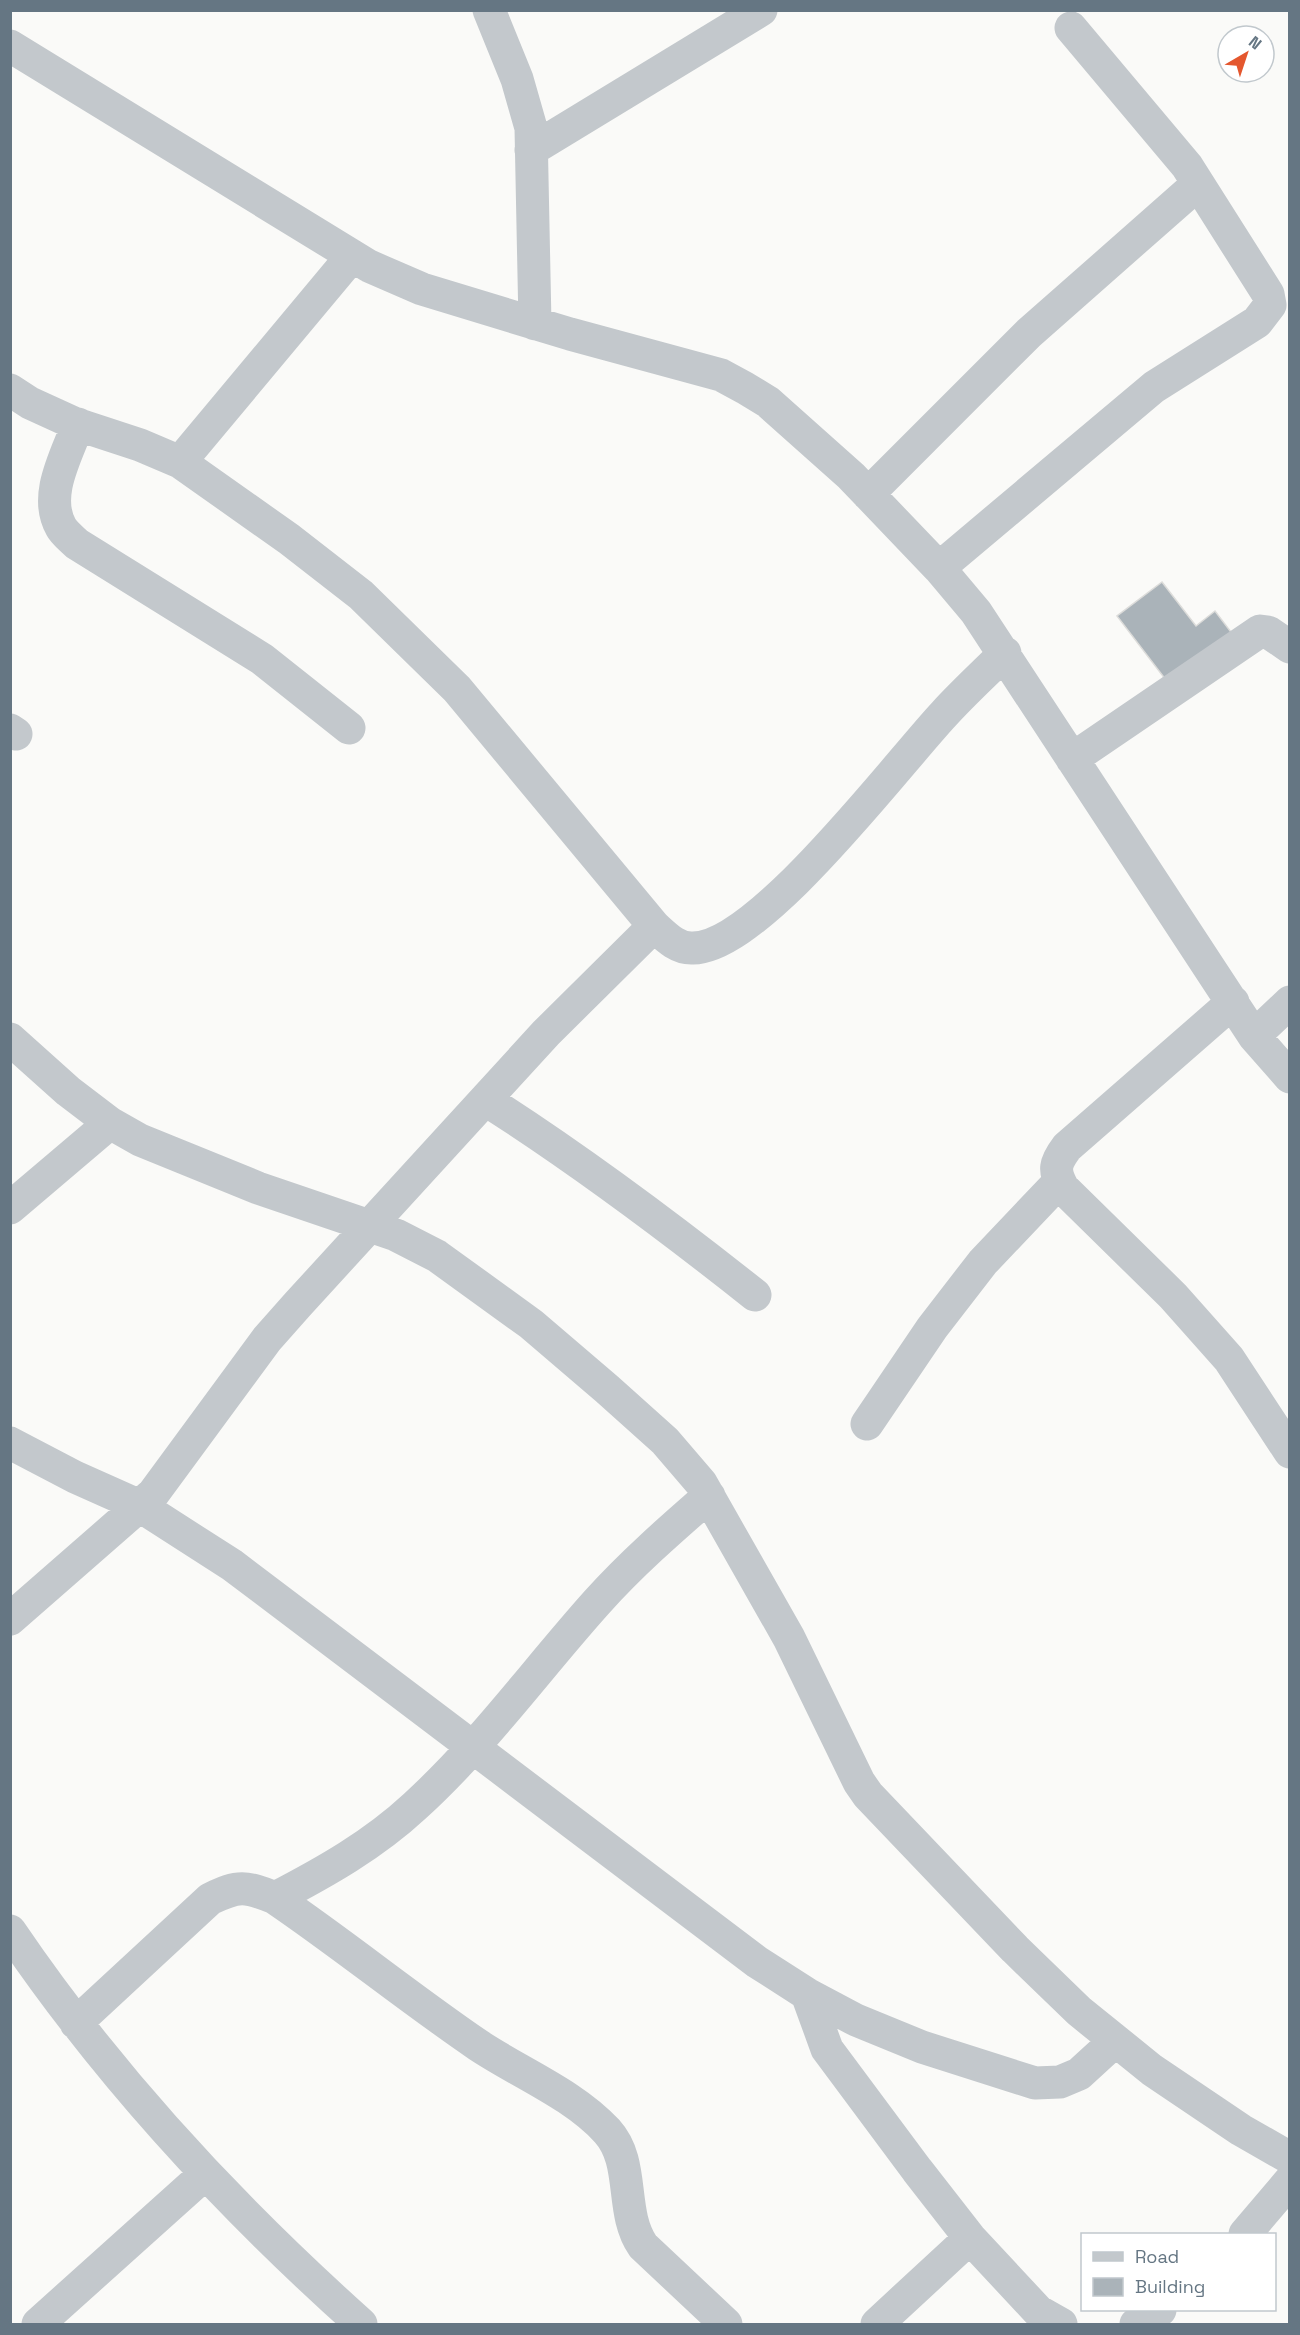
<svg xmlns="http://www.w3.org/2000/svg" width="1300" height="2335" font-family="'Space Grotesk',sans-serif">
<style>
.building{fill:#aab3b9;stroke:#dcdcda;stroke-width:1.5}
.lines{fill:none;stroke-linecap:round;stroke-linejoin:round}
.street{stroke:#c3c8cc;stroke-width:33}
</style>
<rect width="100%" height="100%" fill="#fafaf8"/>
<path class="building" d="M1162 582 1196 626 1215 611 1234 636 1169 684 1117 616Z"/>
<g class="lines">
<path class="street" d="M489 10 517 79 531 128 535 324
M10 46 369 266 422 289 570 334 721 375 745 388 768 402 851 476 939 568 976 612 1254 1036 1290 1077
M531 150 761 10
M10 390 30 403 76 424 140 445 180 462 289 539 361 595 457 689 654 926C665 936 677 949 693 948 760 947 897 764 944 714 963 693 985 673 1005 653
M78 424C67 455 43 495 61 527 64 533 72 539 77 544L262 659 349 728
M180 462 352 256
M868 494 1029 333 1198 184
M939 568 1154 387 1257 322 1270 305 1268 294 1187 166 1071 28
M10 730 16 734
M1072 759 1260 631 1268 632 1290 647
M1233 1002 1067 1147C1055 1163 1053 1170 1063 1188L1173 1296 1229 1359 1290 1452
M1254 1036 1290 1002
M10 1039 68 1091 110 1123 140 1140 258 1188 396 1235 437 1256 531 1324 607 1389 665 1441 701 1483 789 1638 859 1782 868 1795 1015 1949 1079 2011 1152 2070 1241 2130 1290 2158
M486 1100C580 1160 668 1226 755 1295
M10 1208 110 1123
M867 1424 932 1328 983 1262 1059 1182
M10 1443 75 1477 140 1506 232 1565 757 1962 807 1994 856 2020 922 2047 1035 2083 1060 2082 1079 2074 1115 2041
M10 1619 153 1494 267 1339 298 1304 546 1033 654 926
M275 1898C325 1872 373 1845 415 1806 483 1744 536 1670 597 1602 631 1564 670 1530 709 1496
M10 1931C109 2077 230 2207 361 2324
M807 1994 827 2049 917 2170 970 2238 1038 2311 1061 2324
M76 2023 210 1899C239 1885 245 1886 275 1898 344 1945 409 1998 478 2045 520 2073 573 2094 607 2131 636 2163 619 2211 643 2246L726 2324
M1245 2234 1290 2181
M38 2324 205 2174
M877 2324 970 2238
M1136 2324 1160 2310"/>
</g>
<rect width="1300" height="2335" fill="none" stroke="#657683" stroke-width="24"/>
<rect x="1081" y="2233" width="195" height="78" fill="#ffffff" stroke="#c1c8cd" stroke-width="1.5"/>
<rect x="1093" y="2252" width="30" height="9" fill="#c3c8cc" stroke="#c1c8cd" stroke-width="1.5"/>
<text x="1135" y="2263" font-size="18" fill="#657683">Road</text>
<rect x="1093" y="2278" width="30" height="18" fill="#aab3b9" stroke="#c1c8cd" stroke-width="1.5"/>
<text x="1135" y="2293" font-size="18" fill="#657683">Building</text>
<g transform="translate(1246 54) rotate(39)"><circle r="28" fill="#ffffff" stroke="#c1c8cd" stroke-width="1.5"/>
<path d="M0-4.5L10 22L0 15L-10 22Z" fill="#e4572e"/>
<text y="-9" font-size="16" font-weight="bold" text-anchor="middle" fill="#657683">N</text>
</g>
</svg>
